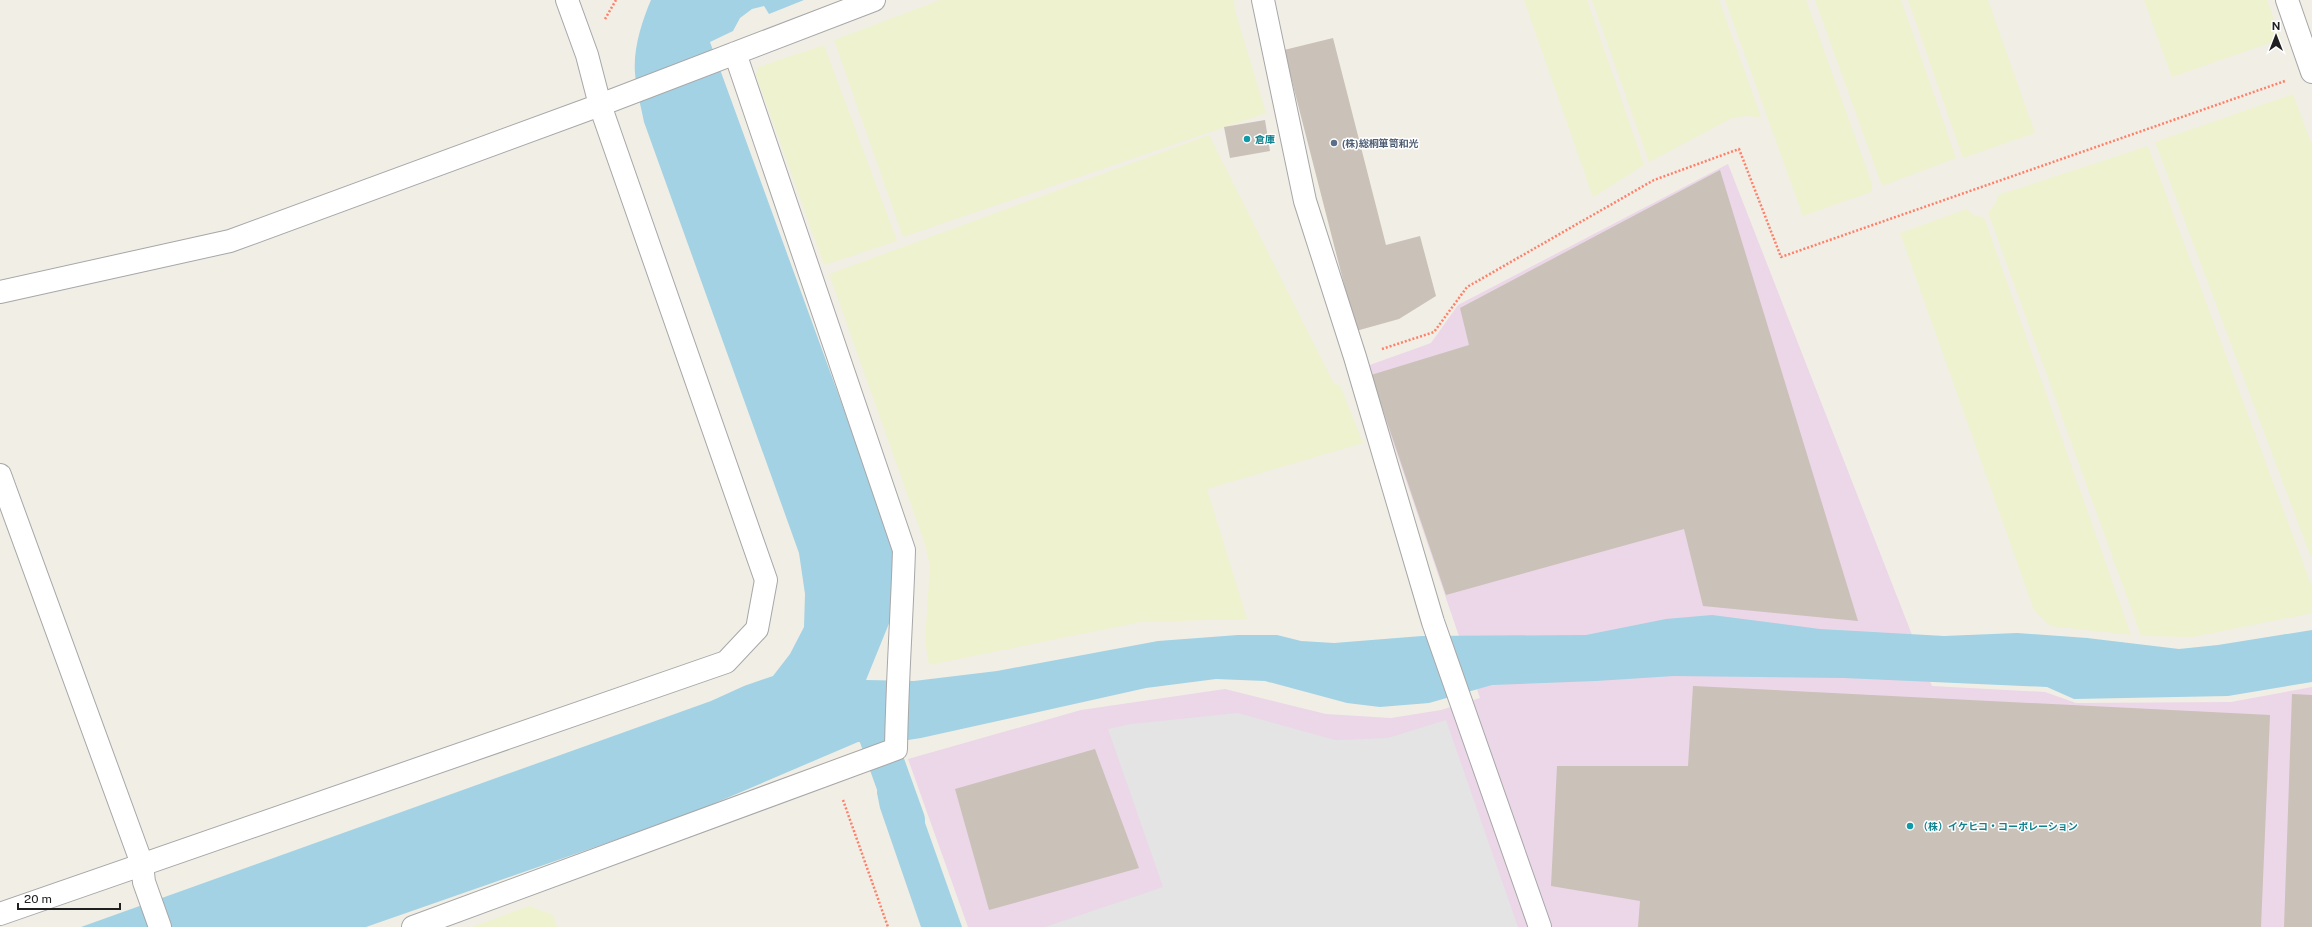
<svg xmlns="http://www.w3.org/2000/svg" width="2312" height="927" font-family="'Public Sans','Noto Sans JP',sans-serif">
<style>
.industrial{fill:#ebd7e7}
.farmland{fill:#eef2cf}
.parking{fill:#e4e4e4}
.water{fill:#a2d2e3}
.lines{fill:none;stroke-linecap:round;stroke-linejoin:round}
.canal{stroke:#a2d2e3;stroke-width:36}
.building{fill:#cac1b8}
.minor-casing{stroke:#a7a7a7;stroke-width:24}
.path{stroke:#ff7f69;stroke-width:2.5;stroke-dasharray:2 2;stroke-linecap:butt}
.minor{stroke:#fff;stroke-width:22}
.culture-dot{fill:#0f9aa8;stroke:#fff;stroke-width:1.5}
.service-dot{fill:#5c6f8a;stroke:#fff;stroke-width:1.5}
.labels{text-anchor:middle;stroke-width:3;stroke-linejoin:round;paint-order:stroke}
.culture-label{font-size:10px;font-weight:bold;fill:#0d838f;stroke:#fff;text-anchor:start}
.service-label{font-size:10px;font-weight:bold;fill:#4e5e75;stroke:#fff;text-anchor:start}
</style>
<rect width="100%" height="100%" fill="#f1eee6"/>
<path class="industrial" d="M1728 164 1932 686 2045 692 2076 703 2231 702 2312 687V927H968L908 759 1081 710 1225 689 1326 714 1391 718 1441 710 1480 698 1367 366 1431 343 1458 305Z"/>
<path class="farmland" d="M940 0H1234L1235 11 1266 113 903 237 834 40Z
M1524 0H1587L1644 165 1593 197Z
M1592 0H1719L1761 117 1745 116 1732 118 1649 162Z
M1725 0H1806L1872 184 1871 192 1803 216Z
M1815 0H1901L1956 158 1882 186Z
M1908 0H1988L2035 133 1963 158Z
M2144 0H2267L2281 39 2172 77Z
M824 45 897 241 824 265 756 75 758 67Z
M2293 94 2312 145V560L2155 142Z
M1209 135 1334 384 1340 385 1363 443 1207 489 1247 619 1141 622 929 665 925 640 930 566 924 541 829 274Z
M2148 146 2312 587V613L2192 637 2141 636 1988 212 1996 203 1998 195Z
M1967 209 1974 216 1984 217 2131 635 2050 626 2034 610 1900 233Z
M529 906 553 915 557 927H472Z"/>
<path class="parking" d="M1238 713 1335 740 1388 738 1446 720 1518 927H1045L1163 887 1108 729 1131 724Z"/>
<path class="water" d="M651 0H804L769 14 764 6 752 9 740 18 733 31 710 42 887 528 893 555 890 621 866 680 914 681 997 671 1158 641 1238 635H1277L1301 641 1334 643 1422 636 1586 635 1666 619 1712 615 1820 629 1944 636 2017 633 2087 638 2179 649 2218 645 2312 630V682L2228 696 2074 699 2047 687 1844 678 1674 676 1596 681 1492 685 1429 703 1380 707 1347 703 1265 681 1216 679 1146 688 921 738 882 744 858 742 687 815 366 927H81L711 701 744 686 773 676 790 654 804 627 805 594 799 553 644 122C641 106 636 89 635 73 633 49 642 21 651 0Z
M891 774 908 775 962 927H921L880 808 877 793 878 783Z"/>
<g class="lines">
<path class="canal" d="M870 717 907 820"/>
</g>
<path class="building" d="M1333 38 1386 245 1420 236 1436 296 1399 319 1356 331 1284 50Z
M1265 120 1270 151 1230 158 1224 127Z
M1720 170 1858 621 1703 606 1684 529 1446 595 1371 375 1469 345 1460 308Z
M1693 686 2270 715 2261 927H1638L1640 901 1551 886 1557 766H1688Z
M2292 694 2312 695V927H2284Z
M1095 749 1139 868 989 910 955 789Z"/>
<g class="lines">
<defs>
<path id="minor" d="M1263 0 1305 201 1355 357 1433 622 1540 927
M2287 0 2312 72
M0 292 230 241 600 105 874 0
M0 475 142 864 144 882 160 927
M0 914 726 662 757 629 766 580 600 105 587 55 567 0
M413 927 896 749C897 682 902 616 904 550L735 53"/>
</defs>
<use href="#minor" class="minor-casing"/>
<path class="path" d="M605 19 616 0
M1382 349 1434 332 1467 287 1654 180 1739 149 1781 257 2285 81
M843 800 888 927"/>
<use href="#minor" class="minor"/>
</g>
<g class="culture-dot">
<circle cx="1247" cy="139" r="4"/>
<circle cx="1910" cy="826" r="4"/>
</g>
<circle class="service-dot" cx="1334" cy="143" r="4"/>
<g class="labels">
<g class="culture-label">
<text x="1255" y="143">倉庫</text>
<text x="1918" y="830">（株）イケヒコ・コーポレーション</text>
</g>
<g class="service-label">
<text x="1342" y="147">(株)総桐箪笥和光</text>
</g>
</g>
<g transform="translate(2276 36)" stroke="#ffffff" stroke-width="3" paint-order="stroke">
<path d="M0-3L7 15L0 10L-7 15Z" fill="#202020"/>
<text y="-6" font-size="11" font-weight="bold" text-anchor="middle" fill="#202020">N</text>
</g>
<path d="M18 903v6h102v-6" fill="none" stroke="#202020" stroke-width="2"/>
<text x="24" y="903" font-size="12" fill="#202020" stroke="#ffffff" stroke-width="3" paint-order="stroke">20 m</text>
</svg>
